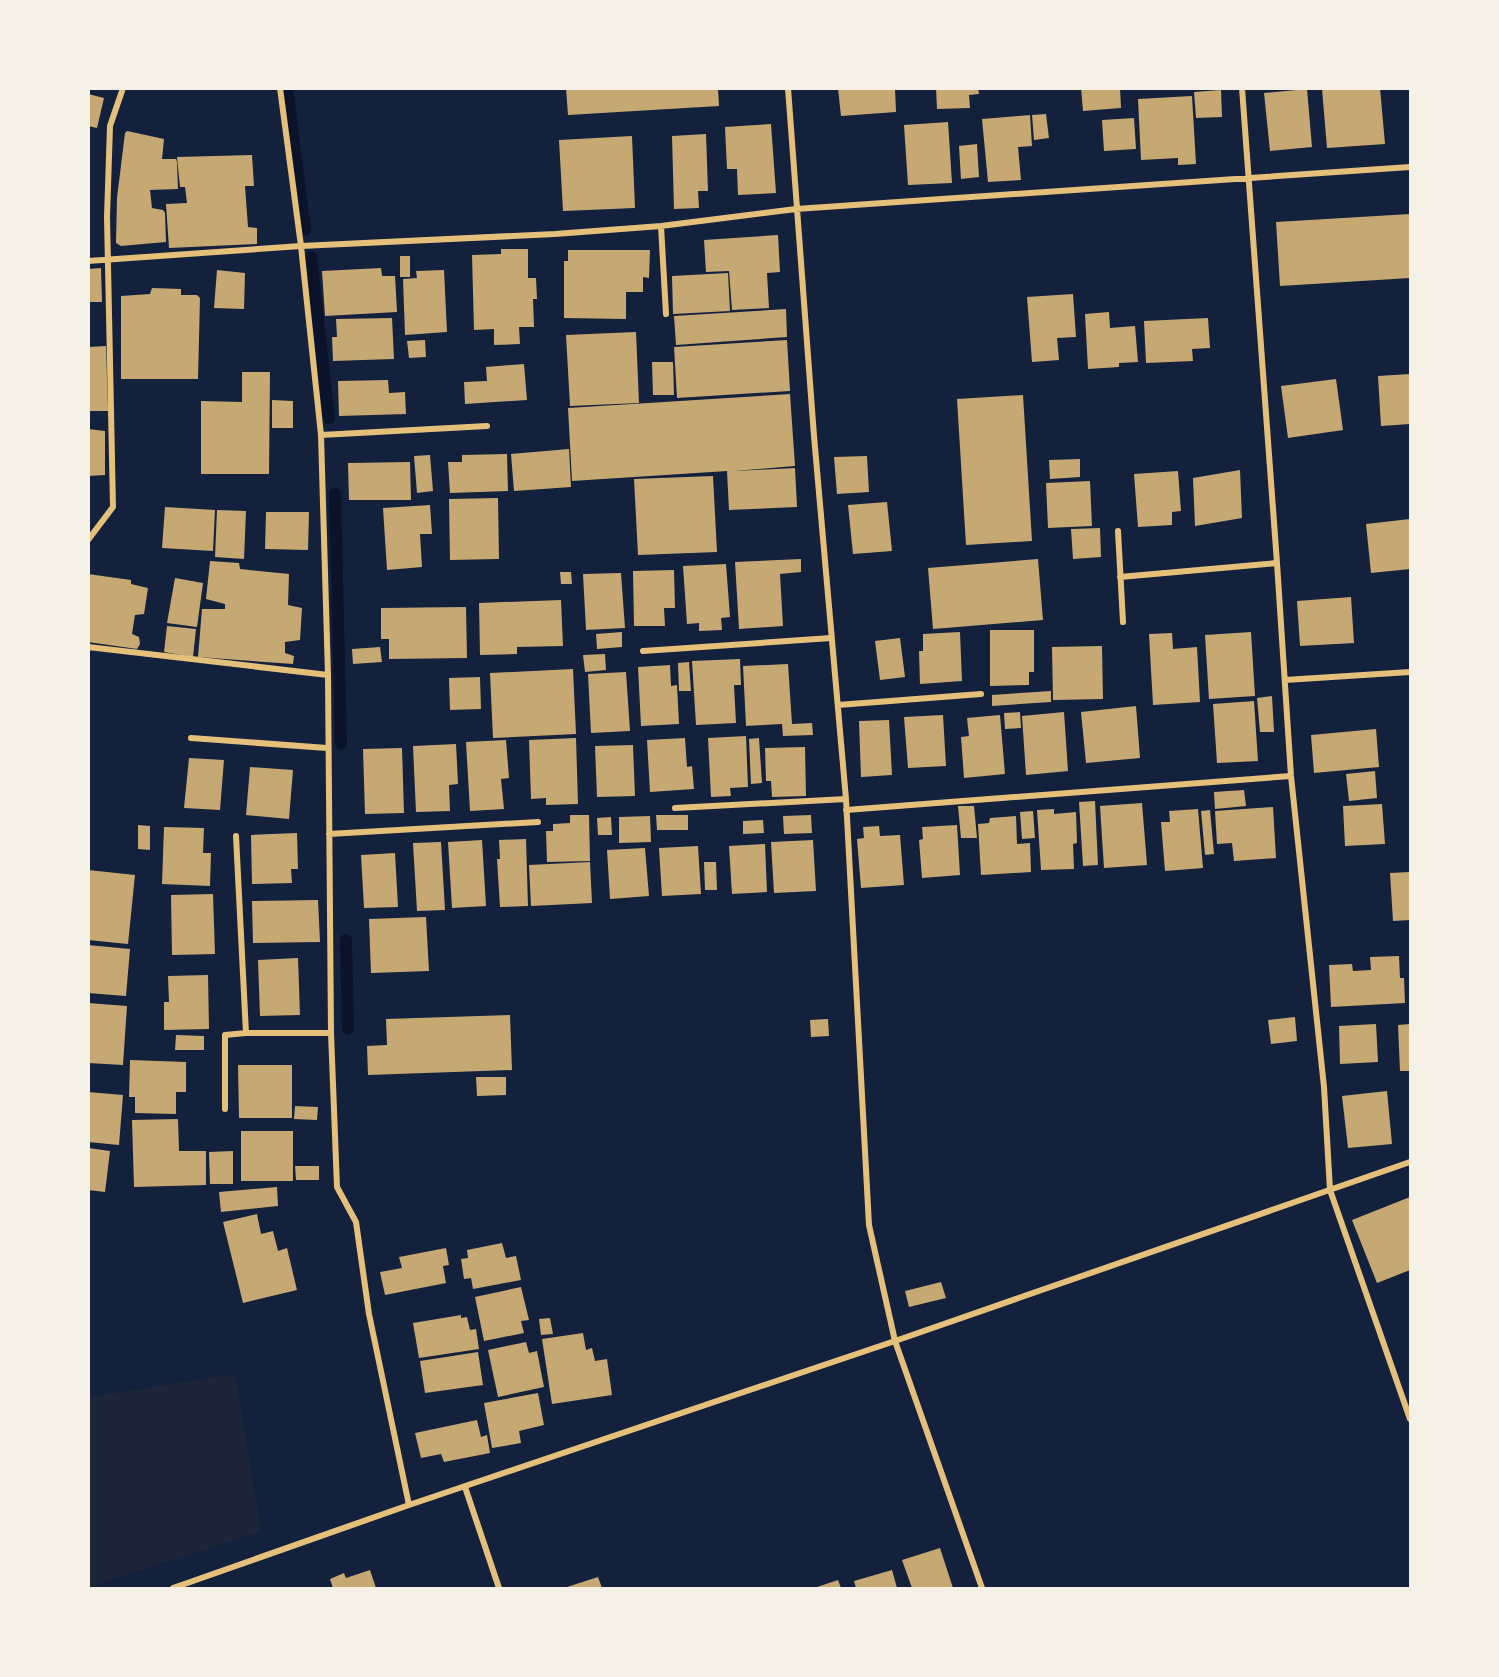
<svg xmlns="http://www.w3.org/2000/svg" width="1499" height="1677" font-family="'Titillium Web',sans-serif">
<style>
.green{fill:#1d2539}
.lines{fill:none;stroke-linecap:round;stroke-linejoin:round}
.stream{stroke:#0b132b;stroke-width:12}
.building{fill:#c6a872}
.minor{stroke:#e5c07b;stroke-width:6}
</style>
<rect width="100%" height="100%" fill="#14213d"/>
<path class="green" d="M235 1374 261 1531 92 1586 88 1580 89 1397Z"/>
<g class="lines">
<path class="stream" d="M287 88 305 230
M311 257 329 418
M335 494 341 744
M346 940 348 1029"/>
</g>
<path class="building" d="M566 88H718L719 106 568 115Z
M838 88H895L896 112 841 116Z
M936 88H978L979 94 969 95 970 108 937 109Z
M1081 88H1120L1121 108 1083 111Z
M1380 88 1385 144 1327 148 1322 89Z
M1307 89 1312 147 1270 151 1264 93Z
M1221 90 1222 117 1196 118 1194 92Z
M88 94 104 98 97 128 88 126Z
M1192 96 1196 164 1178 165V158L1141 160 1138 99Z
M1046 114 1049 138 1034 140 1032 115Z
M1030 115 1032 146 1018 147 1021 180 988 182 982 119Z
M1134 118 1136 149 1104 151 1102 120Z
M948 122 952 183 908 185 904 125Z
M771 124 776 193 738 195 737 169H727L725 127Z
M127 131 164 139 162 159H176L177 162 178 189 150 190 152 208 163 210 165 213 166 242 121 246 116 243 117 198 125 133Z
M706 134 708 191H698L699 208 674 209 672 136Z
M632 136 635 208 563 211 559 140Z
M977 144 979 177 961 179 959 146Z
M252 155 254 186H245L248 227 257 228V244L169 248 166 204 187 203 185 187H180L177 157Z
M1410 214V278L1280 286 1276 222Z
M778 235 780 272 767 273 769 308 732 310 729 271 706 272 704 240Z
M501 249H528V278H536L537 299H533L534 327H519L520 344 494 345V329L474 330 472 255 501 254Z
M568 250H650L649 278 643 277V292H626V319L564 318V261H568Z
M400 256H410V277H400Z
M101 268 102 302H88V269Z
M381 268 382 276H395L397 312 325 316 322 271Z
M217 270 245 273 244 309 214 308Z
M444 270 447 332 405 335 403 279 417 278 416 271Z
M728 273 730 311 673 314 672 276Z
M152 288 181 289V295H197L200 298 198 379H121V296L150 294Z
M1073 294 1076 337 1057 338 1059 360 1032 362 1027 297Z
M786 309 787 337 676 345 674 316Z
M1109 312 1110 328 1135 326 1138 362 1119 363V367L1088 369 1085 314Z
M392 318 394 359 333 361 332 337H337L336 319Z
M1208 318 1210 348 1192 349 1193 361 1146 363 1144 321Z
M636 332 639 403 570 406 566 335Z
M425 340 426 357 409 358 407 341Z
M787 340 790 391 677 398 674 347Z
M106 346 108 411H88V347Z
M652 362H673L674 395H653Z
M524 364 527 400 465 404 464 382 487 381 486 367Z
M242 372H270L269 474H201V401L242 402Z
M1410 374V424L1381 426 1378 376Z
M1336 379 1343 430 1288 438 1281 386Z
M388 380 389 393 405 392 406 414 339 416 338 381Z
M790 394 795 466 735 471 795 468 797 507 729 510 727 471 572 481 568 408Z
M1023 395 1032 541 966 545 957 399Z
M272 400 293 401V428H272Z
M88 429 105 431V475L88 476Z
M569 449 571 487 514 491 511 454Z
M507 454 508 491 450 493 448 462H462V455Z
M430 455 433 491 417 493 414 456Z
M867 456 869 492 837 494 834 457Z
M1080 459V477L1050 479 1049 460Z
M410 462 411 500H349L348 463Z
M1240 470 1242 518 1195 526 1193 478Z
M1178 471 1181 511 1172 512V525L1138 527 1134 474Z
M713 476 717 552 638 555 634 479Z
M1090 481 1092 526 1048 528 1046 483Z
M498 498 499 559 450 560 449 499Z
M887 502 892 551 853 554 848 505Z
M430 505 432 534H420L422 567 387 570 383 508Z
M165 507 215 510 213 551 162 548Z
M217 510 246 511 244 559 215 557Z
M266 512H309L308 550 265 549Z
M1410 519V569L1371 573 1366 524Z
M1100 528 1101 557 1073 559 1071 529Z
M801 559V572L780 574 783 626 739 629 735 562Z
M1038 559 1043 620 933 629 928 568Z
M210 561 239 563 240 569 289 574 288 605 302 608 300 640 285 642V653L294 656 293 664 198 657 202 609H225V604L206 599Z
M726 564 730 617 721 618 722 630 699 631V623L687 624 683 566Z
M674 570 675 608H664L665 626H634L633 571Z
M560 572H571L572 584H561Z
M621 573 625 628 586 630 583 574Z
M88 574 131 580V584L148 588 144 614 135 615 132 634 139 637 140 644 137 649 88 642Z
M175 578 203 583 197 627 167 623Z
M1351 597 1354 643 1300 646 1297 601Z
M561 600 563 646 517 647V654L480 655 479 603Z
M466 607 467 658 389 659V639H381V608Z
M167 626 196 629 193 657 164 652Z
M990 630H1034V672H1029V685L990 686Z
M622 632V647L597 649 596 634Z
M960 632 962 681 920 684 919 651H923V634Z
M1251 632 1255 696 1209 699 1205 635Z
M1172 633 1173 649 1197 647 1200 702 1153 705 1149 634Z
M900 638 905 677 880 680 875 641Z
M1102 646 1103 699 1053 700 1052 647Z
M380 647 382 662 353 664 352 649Z
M605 654 606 670 585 672 583 655Z
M740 659 741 685H734L736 723 696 725 692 661Z
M689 662 691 691H679L678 663Z
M788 664 792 724 812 723 813 735 783 736 782 724 746 726 743 666Z
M670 665 671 686 677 685 679 724 641 726 638 667Z
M573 669 576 734 493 738 490 673Z
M626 672 630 731 591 733 588 674Z
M480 677 481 709 450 710 449 678Z
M1051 691V702L992 706V695Z
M1272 696 1274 732H1260L1257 698Z
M1254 701 1258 761 1217 763 1213 704Z
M1136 706 1140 758 1086 763 1081 712Z
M1020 712 1021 728 1005 729 1004 713Z
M1064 712 1068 771 1026 775 1022 716Z
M943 715 946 766 908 768 904 717Z
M1000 715 1005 774 964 778 961 737 969 736 967 718Z
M889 720 892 775 861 777 859 721Z
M1376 729 1379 767 1314 773 1311 735Z
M746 736 748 787 730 788 731 796 711 797 708 738Z
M576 738 578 804 546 805V798L531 799 529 740Z
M685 738 687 767 692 766 694 789 650 792 647 740Z
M759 738 762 783 751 784 749 739Z
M506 740 509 778 501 779 504 809 470 811 466 742Z
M456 744 458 784 449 785 450 811 416 812 413 746Z
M633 745 635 796 597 797 595 746Z
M805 747 806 796 772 797 771 781H766L765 748Z
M402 748 404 813 365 814 363 749Z
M189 758 224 760 220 810 184 808Z
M250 767 293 770 289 819 246 815Z
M1375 771 1377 798 1349 801 1346 774Z
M1244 790 1246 806 1215 809 1214 792Z
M1095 801 1098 865 1083 866 1079 802Z
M1142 803 1147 865 1104 868 1100 806Z
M1382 804 1385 844 1345 846 1343 806Z
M958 806H974L977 838H961Z
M1273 807 1276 858 1234 861 1232 843 1217 844 1215 811Z
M1054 809V814L1076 812 1077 843 1073 844 1074 869 1041 870 1037 810Z
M1198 809 1203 868 1165 871 1161 822H1170L1169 811Z
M1210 810 1214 854 1205 855 1201 811Z
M1033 811 1035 838 1022 839 1020 812Z
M570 815H589L590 861 547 862 546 831H553V824L570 823Z
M656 815H688V830H657Z
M811 815 812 833 784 834 783 816Z
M650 816 651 842 619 843V817Z
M1016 816 1017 844 1030 843 1031 872 981 875 978 824 989 823 990 818Z
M611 817 612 835H598L597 818Z
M763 820 764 833 743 834V821Z
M138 825 150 826V850L138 849Z
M957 825 960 875 922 878 919 840 923 839 922 827Z
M879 826 880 836 900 835 904 885 861 888 857 839 864 838 863 827Z
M164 827 204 828 203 853H211L210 886 162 884Z
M297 833 298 869H291L292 883 252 884 251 835Z
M526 839 528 906 500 907 497 859H500L499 840Z
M482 840 486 906 452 908 448 842Z
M813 840 816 891 774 893 771 842Z
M441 842 445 910 417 911 413 843Z
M765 844 767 892 732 894 729 846Z
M698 846 701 894 662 896 659 848Z
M645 848 649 896 610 899 607 850Z
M395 853 398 907 364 908 361 855Z
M590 862 592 903 531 906 529 865Z
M704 862H716L717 890H705Z
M88 870 135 875 128 944 88 940Z
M1410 872V920L1393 921 1390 873Z
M213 894 215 954 172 955 171 895Z
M318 900 320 942 253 943 252 901Z
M426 917 429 971 371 973 369 919Z
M88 945 130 949 126 996 88 993Z
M1399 956 1400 978H1404L1405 1003 1331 1007 1329 965 1352 964 1353 971 1371 970 1370 957Z
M298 958 300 1015 260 1016 258 960Z
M208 975 209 1029 164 1030V1002H169L168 976Z
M88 1003 127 1006 123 1065 88 1063Z
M510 1015 512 1070 368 1075 367 1046 387 1045 386 1019Z
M1295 1017 1297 1041 1271 1044 1268 1020Z
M828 1019 829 1036 811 1037 810 1020Z
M1376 1024 1378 1062 1340 1064 1339 1026Z
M1410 1024V1071H1400L1398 1025Z
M176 1035 204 1036V1050H175Z
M130 1060 186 1062V1092H176V1114L135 1113V1097H129Z
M238 1065H292V1118H239Z
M476 1077H506V1095L477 1096Z
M1387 1091 1392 1144 1348 1148 1342 1096Z
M88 1092 123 1095 119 1145 88 1142Z
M295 1106 318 1107 317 1120 294 1119Z
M178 1119 179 1151H206V1185L134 1187 132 1120Z
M241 1131H293V1181H241Z
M88 1148 110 1151 105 1192 88 1190Z
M233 1151V1184H210L209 1152Z
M295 1166H319V1180H296Z
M277 1187 278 1206 221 1212 219 1192Z
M1410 1197V1270L1377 1283 1352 1220Z
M257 1214 261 1234 273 1231 278 1251 287 1248 297 1290 243 1303 223 1222Z
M502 1243 506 1258 516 1256 521 1280 473 1289 471 1278 464 1279 461 1259 468 1258 467 1250Z
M446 1248 449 1265 443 1266 446 1283 385 1295 380 1272 402 1268 399 1257Z
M941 1282 946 1298 909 1307 905 1291Z
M521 1287 529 1320 521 1321 524 1333 484 1341 475 1297Z
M461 1315V1318L467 1317 470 1330 476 1329 479 1349 419 1358 413 1323Z
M550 1318 553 1334 541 1335 539 1319Z
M583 1333 586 1350 592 1348 595 1361 607 1359 612 1395 552 1404 542 1339Z
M526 1342 529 1353 537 1351 544 1387 498 1397 488 1350Z
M478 1352 483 1385 425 1393 420 1361Z
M538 1393 544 1425 519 1431 521 1443 492 1448 484 1403Z
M477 1420 481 1437 487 1435 490 1453 444 1462 441 1454 421 1458 415 1433Z
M940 1548 953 1588H912L902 1560Z
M370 1570 376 1588H333L330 1579 344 1573 346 1578Z
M892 1570 897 1588H856L854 1581Z
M598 1577 602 1588H564Z
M838 1580 841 1588H814Z"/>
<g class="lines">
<path class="minor" d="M280 88 301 246 321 435 328 675 331 1033 337 1187 356 1222 369 1314 409 1505
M788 88 814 436 846 799 869 1225 895 1341 982 1588
M1242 88 1277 563 1291 776 1324 1087 1330 1190 1410 1419
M661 226 666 314
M88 261 301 246 555 234 661 226 796 209 1410 167
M321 435 487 426
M1118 531 1123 622
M88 540 113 507 107 217 110 126 123 88
M1120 577 1277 563
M88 647 328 675
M643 651 831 638
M1285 680 1410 672
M838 705 981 694
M191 738 327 748
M675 808 846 799
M846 810 1291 776
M329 834 538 822
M236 836 246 1033
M225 1109V1035L246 1033H331
M465 1487 499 1588
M173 1588 409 1505 895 1341 1410 1162"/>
</g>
<rect width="1499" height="1677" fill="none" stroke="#f6f1e7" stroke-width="180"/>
</svg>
